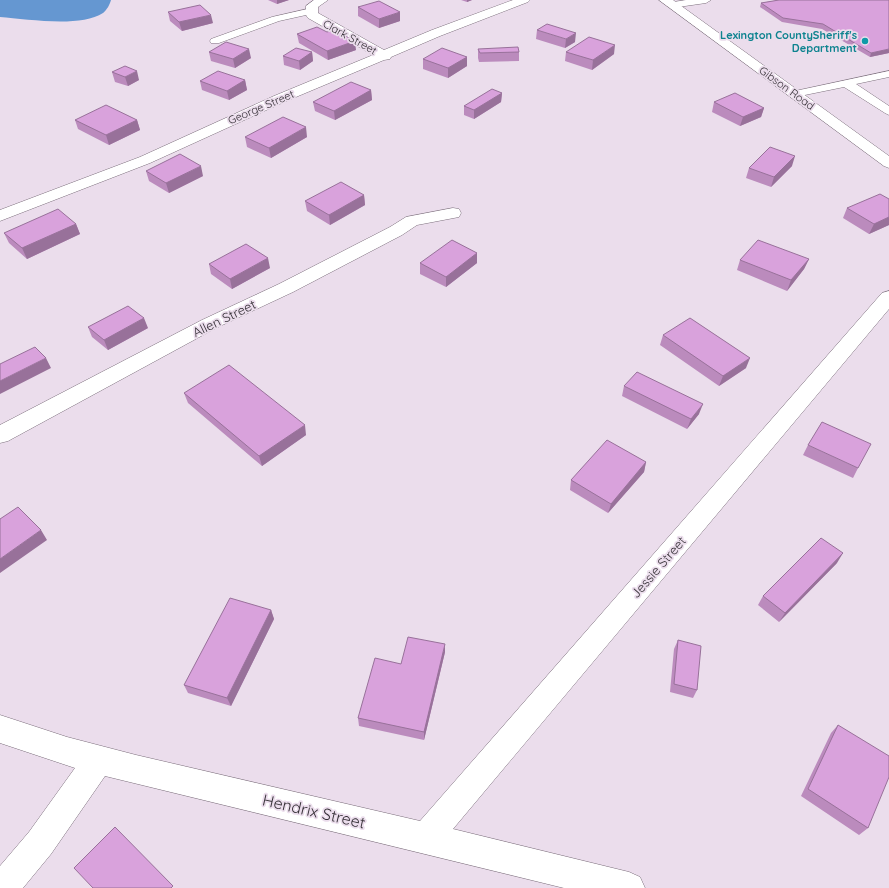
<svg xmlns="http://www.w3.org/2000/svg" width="889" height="888" font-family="Quicksand,sans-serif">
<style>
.water{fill:#6597d1}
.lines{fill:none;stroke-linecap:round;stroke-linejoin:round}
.service-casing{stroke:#7c6f7c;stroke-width:1}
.minor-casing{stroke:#7c6f7c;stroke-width:1}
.tertiary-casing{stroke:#7c6f7c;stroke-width:1}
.service{fill:#fff;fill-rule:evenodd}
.minor{fill:#fff;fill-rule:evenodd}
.tertiary{fill:#fff;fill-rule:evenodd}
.wall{fill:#bb8bbd}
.shaded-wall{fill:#98719a}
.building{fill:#d9a2dc;stroke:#98719a}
.culture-dot{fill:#0f9aa8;stroke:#ebddec;stroke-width:1.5}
.labels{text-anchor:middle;stroke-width:3.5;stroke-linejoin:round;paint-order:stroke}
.far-culture-label{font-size:11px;font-weight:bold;fill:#0d838f;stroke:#ebddec;text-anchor:end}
.far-street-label{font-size:11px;fill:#353036;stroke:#ebddec}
.street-label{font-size:13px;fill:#353036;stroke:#ebddec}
.near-street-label{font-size:16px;fill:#353036;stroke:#ebddec}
</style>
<rect width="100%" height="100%" fill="#ebddec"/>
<path class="water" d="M0 0H111C110 4 107 10 103 13 80 28 27 19 0 17Z"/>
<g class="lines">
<defs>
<path id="service" d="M686 0H711L706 3 671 8 666 5 668 3Z
M312 8 317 11 315 13 279 21 219 43H211L210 41 211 39 272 17Z
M889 71V77L856 84 889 106V115L885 113 844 87 795 97 791 96 789 94 791 92 795 91Z"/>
<path id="minor" d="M314 0H328L318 7V13L384 50 432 30 513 0H530L528 2 440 36 391 57 390 59 384 60 284 102 150 163 0 221V210L140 157 274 96 373 55 308 18 306 15V6Z
M453 208 459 209 461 213 459 217 417 225 402 235 293 292 216 328 8 441 0 443V425L202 320 279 284 390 227 406 217Z
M889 291V309L453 829 629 872 640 877 645 888H564L105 776 51 854 23 888H0V866L29 832 75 768 0 743V715L67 737 136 755 420 821 882 293Z"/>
<path id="tertiary" d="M659 0H673L889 156V168L884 166Z"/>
</defs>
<use href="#service" class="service-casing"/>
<use href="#minor" class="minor-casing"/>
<use href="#tertiary" class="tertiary-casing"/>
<use href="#service" class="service"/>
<use href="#minor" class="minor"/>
<use href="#tertiary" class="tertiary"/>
</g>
<path class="wall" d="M268 0H289L277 4Z
M461 0H472L467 2Z
M779 0 889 53 870 57 822 29 782 22 760 7 761 3Z
M358 7 400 21 379 28 358 16Z
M168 12 213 23 182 31 170 21Z
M537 30 575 42 565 48 536 39Z
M297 34 356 50 328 60 299 43Z
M478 49 519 52V61L479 62 478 58Z
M209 52 251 58 235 68 211 61Z
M312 52 313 61 300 70 284 65 283 56Z
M566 52 614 54 592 70 565 61Z
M467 57V66L448 78 423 69V59Z
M112 72 139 80 128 86 115 82Z
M245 80 247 90 229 100 202 90 200 81Z
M371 90 372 100 335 120 315 111 313 102Z
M502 93 501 102 474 119 464 115V106Z
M714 102 764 108 761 117 740 126 712 112Z
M75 120H137L140 130 109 145 78 129Z
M245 137H307L271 158 247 147Z
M792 166 771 187 746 178 749 168Z
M146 171 203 176 169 193 149 181Z
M364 195 365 205 330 225 307 211 305 201Z
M889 199V225L869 234 843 218 847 208Z
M76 224 80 234 27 259 9 243 4 233Z
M477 253V263L446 287 420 274V263Z
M809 259 804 269 787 291 737 270 740 260Z
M209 264 270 268 232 289 211 274Z
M88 327 148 328 108 350 92 337Z
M663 335 746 368 719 386 660 345Z
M624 386 699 414 687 429 622 396Z
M184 393 306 435 262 466 188 403Z
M808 445 858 468 853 478 803 455Z
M646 462 644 472 608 513 570 490 571 480Z
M837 563 779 622 758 605 763 596Z
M271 610 274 619 231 706 188 693 184 685Z
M678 640 697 690 693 698 670 692 674 649Z
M445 652 424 740 359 726 358 718 401 664Z
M838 725 868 828 859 835 801 796 831 733Z"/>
<path class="shaded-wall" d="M277 0H289L277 4Z
M467 0H472L467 2Z
M400 12V21L379 28V19Z
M211 15 213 23 182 31 179 22Z
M576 33 575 42 565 48 566 39Z
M355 41 356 50 328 60 327 51Z
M615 45 614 54 592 70 593 60Z
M249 49 251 58 235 68 233 59Z
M889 49V53L870 57 871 53Z
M312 52 313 61 300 70 299 61Z
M467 57V66L448 78V68Z
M137 71 139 80 128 86 125 77Z
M245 80 247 90 229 100 227 91Z
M371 90 372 100 335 120 334 111Z
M502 93 501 102 474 119V110Z
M764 108 761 117 740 126 743 117Z
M137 120 140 130 109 145 106 135Z
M306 127 307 137 271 158 269 148Z
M795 156 792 166 771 187 774 177Z
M201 166 203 176 169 193 166 183Z
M364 195 365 205 330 225 329 215Z
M889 217V225L869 234 874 224Z
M76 224 80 234 27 259 22 248Z
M477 253V263L446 287V277Z
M268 258 270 268 232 289 230 279Z
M809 259 804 269 787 291 791 280Z
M144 318 148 328 108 350 104 340Z
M46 358 51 368 0 394V381Z
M750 358 746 368 719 386 723 376Z
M703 404 699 414 687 429 691 419Z
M305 425 306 435 262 466 259 456Z
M646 462 644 472 608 513 611 504Z
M41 530 47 540 0 573V559Z
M843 553 837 563 779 622 785 613Z
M271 610 274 619 231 706 227 698Z
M445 644V652L424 740V732Z"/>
<path class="building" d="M779 0H889V49L871 53 823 24 783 18 761 3Z
M379 1 400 12 379 19 358 7Z
M200 5 211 15 179 22 168 12Z
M547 24 576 33 566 39 537 30Z
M317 27 327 32 334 30 355 41 327 51 297 34Z
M589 37 615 45 593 60 566 52Z
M226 42 249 49 233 59 209 52Z
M518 47 519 52 480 53 478 49Z
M296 48 312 52 299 61 283 56Z
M442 48 467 57 448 68 423 59Z
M125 66 137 71 125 77 112 72Z
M218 71 245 80 227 91 200 81Z
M351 82 371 90 334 111 313 102Z
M492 89 502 93 474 110 464 106Z
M735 93 764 108 743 117 714 102Z
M106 105 137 120 106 135 75 120Z
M283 117 306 127 269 148 245 137Z
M770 147 795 156 774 177 749 168Z
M180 154 201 166 166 183 146 171Z
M341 182 364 195 329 215 305 201Z
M880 194 889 199V217L874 224 847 208Z
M58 209 76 224 22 248 4 233Z
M452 240 477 253 446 277 420 263Z
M758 240 809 259 791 280 740 260Z
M246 244 268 258 230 279 209 264Z
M128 306 144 318 104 340 88 327Z
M690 318 750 358 723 376 663 335Z
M35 347 46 358 0 381V364Z
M229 365 305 425 259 456 184 393Z
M637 372 703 404 691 419 624 386Z
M822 422 871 444 858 468 808 445Z
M607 440 646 462 611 504 571 480Z
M18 507 41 530 0 559V519Z
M821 538 843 553 785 613 763 596Z
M230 598 271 610 227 698 184 685Z
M408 637 445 644 424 732 358 718 375 658 401 664Z
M678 640 701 646 697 690 674 684Z
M838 725 889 756V777L868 828 808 789Z
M115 827 173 886 171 888H93L74 868Z"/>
<circle class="culture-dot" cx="865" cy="41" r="4"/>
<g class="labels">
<g class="far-culture-label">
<text x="857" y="39">Lexington CountySheriff's<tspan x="857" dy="13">Department</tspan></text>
</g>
<g class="far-street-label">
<text transform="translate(350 37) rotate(29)" y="4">Clark Street</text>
<text transform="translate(787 88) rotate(36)" y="4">Gibson Road</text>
<text transform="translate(261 107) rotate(-23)" y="4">George Street</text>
</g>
<g class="street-label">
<text transform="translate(224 318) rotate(-26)" y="5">Allen Street</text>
<text transform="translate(658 567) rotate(-49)" y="5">Jessie Street</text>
</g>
<g class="near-street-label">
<text transform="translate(314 811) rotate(13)" y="6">Hendrix Street</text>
</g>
</g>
</svg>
